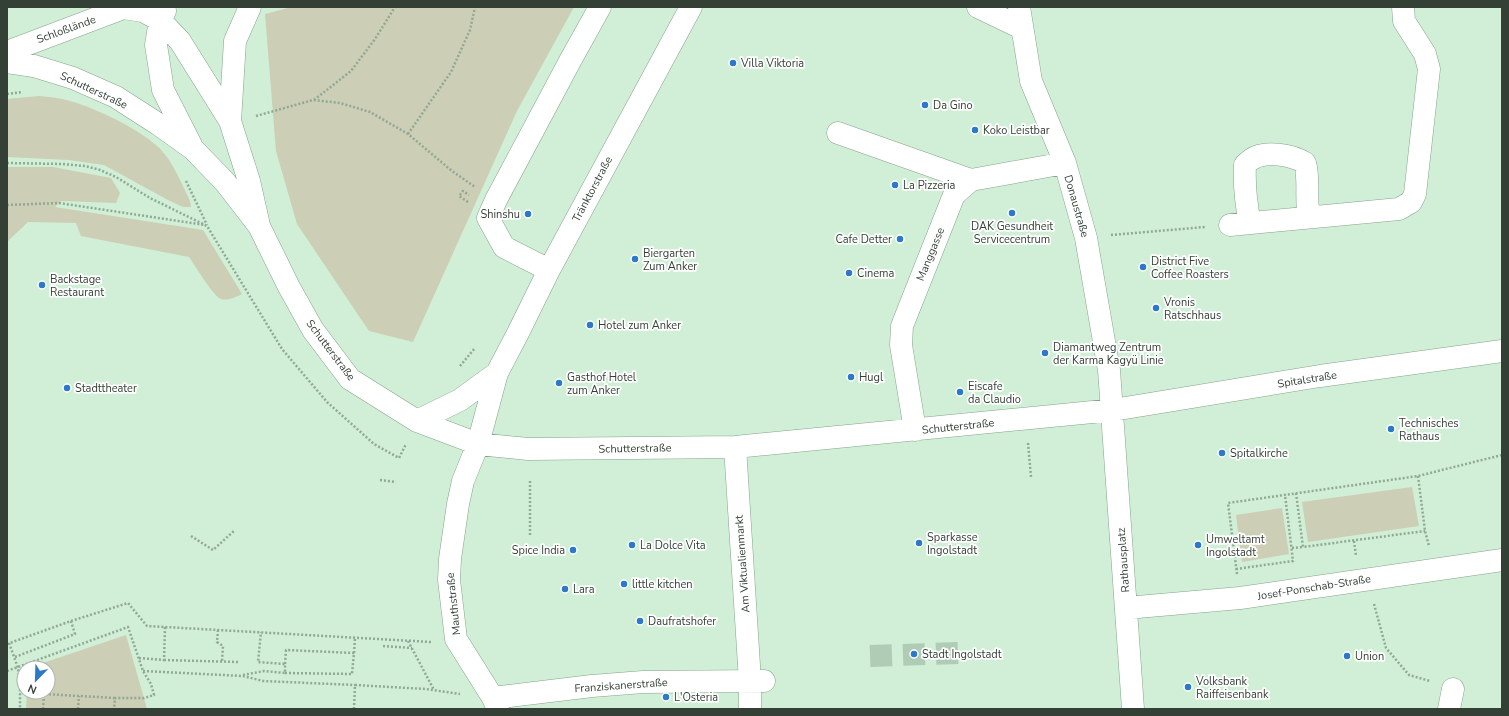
<svg xmlns="http://www.w3.org/2000/svg" width="1509" height="716" font-family="'Nunito Sans',sans-serif">
<style>
.green{fill:#ccceb5}
.lines{fill:none;stroke-linecap:round;stroke-linejoin:round}
.minor-tunnel{stroke:#b1ccb6;stroke-width:22;stroke-dasharray:22 11;stroke-linecap:butt}
.minor-casing{stroke:#86a38b;stroke-width:23}
.path{stroke:#91a895;stroke-width:2.5;stroke-dasharray:2 2;stroke-linecap:butt}
.minor{stroke:#fff;stroke-width:22}
.poi-dot{fill:#2d79c9;stroke:#fff;stroke-width:1.5}
.labels{text-anchor:middle;stroke-width:3.5;stroke-linejoin:round;paint-order:stroke}
.street-label{font-size:11px;fill:#344036;stroke:#fff}
.poi-label{font-size:11px;fill:#344036;stroke:#fff;text-anchor:start}
</style>
<rect width="100%" height="100%" fill="#d0efd6"/>
<path class="green" d="M292 7H574L517 111 413 342 369 331 297 224 276 151 265 14Z
M39 96C49 97 60 98 70 101 96 108 152 134 167 157 176 170 183 186 190 201L191 207H183L166 199 104 165 69 160 7 157V99Z
M7 167H53L111 178 120 193 116 203 64 201H61L55 207 203 230 242 294C236 297 227 301 221 299 214 297 194 264 189 257L81 236 76 223 28 222 7 242Z
M1412 487 1419 526 1308 542 1302 502Z
M1282 508 1289 554 1242 562 1236 515Z
M126 635 147 709H26L27 692H48V668H33L34 666Z"/>
<g class="lines">
<path class="minor-tunnel" d="M870 656 958 653"/>
<defs>
<path id="minor" d="M978 7 1022 28
M1019 7 1031 81 1065 163 1086 238 1109 370 1133 709
M123 8 143 11 160 20 180 41 230 121 249 181 258 221
M165 11 160 20 156 45 163 90 191 145
M7 52 126 7
M7 62 34 66 73 78 116 97 158 124 193 149 225 182 259 226 289 287 313 330 350 379 417 421 478 444 528 449 735 447 1113 410 1320 376 1502 351
M230 121 235 41 250 7
M838 133 971 180
M1250 223C1246 204 1244 185 1245 165 1247 163 1250 160 1252 159 1265 150 1293 155 1305 163 1310 181 1305 199 1309 217
M1230 225 1399 209 1411 202 1415 194 1429 69 1425 54 1404 21 1403 7
M549 270 504 247 488 218 496 200 570 61 600 7
M417 421 460 400 497 373
M915 430 901 345 902 326 954 195 971 180 1065 163
M735 447 750 681V709
M1126 608 1240 598 1502 560
M493 698 592 686 643 682 764 681
M498 709 493 698 456 639 449 580 450 559 458 504 463 481 478 444 497 373 518 333 549 270 691 7
M1449 709 1453 689"/>
</defs>
<use href="#minor" class="minor-casing"/>
<path class="path" d="M7 94 22 92
M314 100 351 71 375 39 395 7
M256 116 313 100 340 103 370 112 408 134 452 171 475 187
M408 134 451 72 470 30 475 7
M7 163 62 164 85 166 100 170 116 177 150 198 207 226 282 349 327 402 374 444 399 458 406 444
M186 181 207 225
M468 202 459 196 463 191 469 195
M7 205 59 203 205 225
M1111 235 1205 227
M460 366 475 348
M1028 443 1031 477
M1418 476 1425 531 1429 546
M380 480 396 482
M530 481V535
M1296 493 1303 547 1425 531
M191 536 213 550 235 530
M1354 541 1356 556
M1292 548 1303 547
M1236 569 1293 561 1285 495
M1237 574 1228 503 1418 476 1502 455
M1374 604 1386 648 1409 675 1430 681
M218 630 217 642 223 646 222 662
M408 641 434 690
M9 643 18 668 20 691V709
M7 644 71 621 128 603 147 626 431 642
M383 646 412 648
M354 653 355 638
M15 657 75 634 71 621
M139 658 164 660 165 627
M164 660 238 662
M7 671 128 627 143 671 151 684 154 695 144 698H115L114 709
M143 671 243 676 263 681 355 685
M285 673 352 674 354 653 286 650 285 664
M243 675 264 671 285 673V664L258 662 261 632
M43 709 44 694 115 698
M78 709 79 696
M354 709 355 685 426 689 460 694"/>
<use href="#minor" class="minor"/>
</g>
<g class="poi-dot">
<circle cx="733" cy="63" r="4"/>
<circle cx="925" cy="105" r="4"/>
<circle cx="975" cy="130" r="4"/>
<circle cx="895" cy="185" r="4"/>
<circle cx="1012" cy="213" r="4"/>
<circle cx="528" cy="214" r="4"/>
<circle cx="900" cy="239" r="4"/>
<circle cx="635" cy="259" r="4"/>
<circle cx="1143" cy="267" r="4"/>
<circle cx="849" cy="273" r="4"/>
<circle cx="42" cy="285" r="4"/>
<circle cx="1156" cy="308" r="4"/>
<circle cx="590" cy="325" r="4"/>
<circle cx="1045" cy="353" r="4"/>
<circle cx="851" cy="377" r="4"/>
<circle cx="559" cy="383" r="4"/>
<circle cx="67" cy="388" r="4"/>
<circle cx="960" cy="392" r="4"/>
<circle cx="1391" cy="429" r="4"/>
<circle cx="1222" cy="453" r="4"/>
<circle cx="919" cy="543" r="4"/>
<circle cx="632" cy="545" r="4"/>
<circle cx="1198" cy="545" r="4"/>
<circle cx="573" cy="550" r="4"/>
<circle cx="624" cy="584" r="4"/>
<circle cx="565" cy="589" r="4"/>
<circle cx="640" cy="621" r="4"/>
<circle cx="914" cy="654" r="4"/>
<circle cx="1347" cy="656" r="4"/>
<circle cx="1188" cy="687" r="4"/>
<circle cx="666" cy="697" r="4"/>
</g>
<g class="labels">
<g class="street-label">
<text transform="translate(66 29) rotate(-20)" y="4">Schloßlände</text>
<text transform="translate(94 90) rotate(25)" y="4">Schutterstraße</text>
<text transform="translate(592 189) rotate(-62)" y="4">Tränktorstraße</text>
<text transform="translate(1077 206) rotate(74)" y="4">Donaustraße</text>
<text transform="translate(930 254) rotate(-68)" y="4">Manggasse</text>
<text transform="translate(331 350) rotate(53)" y="4">Schutterstraße</text>
<text transform="translate(1307 379) rotate(-9)" y="4">Spitalstraße</text>
<text transform="translate(958 426) rotate(-6)" y="4">Schutterstraße</text>
<text transform="translate(635 448) rotate(-1)" y="4">Schutterstraße</text>
<text transform="translate(1123 560) rotate(-94)" y="4">Rathausplatz</text>
<text transform="translate(742 564) rotate(-94)" y="4">Am Viktualienmarkt</text>
<text transform="translate(1314 587) rotate(-9)" y="4">Josef-Ponschab-Straße</text>
<text transform="translate(453 604) rotate(-96)" y="4">Mauthstraße</text>
<text transform="translate(621 685) rotate(-4)" y="4">Franziskanerstraße</text>
</g>
<g class="poi-label">
<text x="741" y="67">Villa Viktoria</text>
<text x="933" y="109">Da Gino</text>
<text x="983" y="134">Koko Leistbar</text>
<text x="903" y="189">La Pizzeria</text>
<text x="520" y="218" text-anchor="end">Shinshu</text>
<text x="1012" y="230" text-anchor="middle">DAK Gesundheit<tspan x="1012" dy="13">Servicecentrum</tspan></text>
<text x="892" y="243" text-anchor="end">Cafe Detter</text>
<text x="643" y="257">Biergarten<tspan x="643" dy="13">Zum Anker</tspan></text>
<text x="1151" y="265">District Five<tspan x="1151" dy="13">Coffee Roasters</tspan></text>
<text x="857" y="277">Cinema</text>
<text x="50" y="283">Backstage<tspan x="50" dy="13">Restaurant</tspan></text>
<text x="1164" y="306">Vronis<tspan x="1164" dy="13">Ratschhaus</tspan></text>
<text x="598" y="329">Hotel zum Anker</text>
<text x="1053" y="351">Diamantweg Zentrum<tspan x="1053" dy="13">der Karma Kagyü Linie</tspan></text>
<text x="567" y="381">Gasthof Hotel<tspan x="567" dy="13">zum Anker</tspan></text>
<text x="859" y="381">Hugl</text>
<text x="968" y="390">Eiscafe<tspan x="968" dy="13">da Claudio</tspan></text>
<text x="75" y="392">Stadttheater</text>
<text x="1399" y="427">Technisches<tspan x="1399" dy="13">Rathaus</tspan></text>
<text x="1230" y="457">Spitalkirche</text>
<text x="927" y="541">Sparkasse<tspan x="927" dy="13">Ingolstadt</tspan></text>
<text x="1206" y="543">Umweltamt<tspan x="1206" dy="13">Ingolstadt</tspan></text>
<text x="640" y="549">La Dolce Vita</text>
<text x="565" y="554" text-anchor="end">Spice India</text>
<text x="632" y="588">little kitchen</text>
<text x="573" y="593">Lara</text>
<text x="648" y="625">Daufratshofer</text>
<text x="922" y="658">Stadt Ingolstadt</text>
<text x="1355" y="660">Union</text>
<text x="1196" y="685">Volksbank<tspan x="1196" dy="13">Raiffeisenbank</tspan></text>
<text x="674" y="701">L'Osteria</text>
</g>
</g>
<rect width="1509" height="716" fill="none" stroke="#344036" stroke-width="16"/>
<g transform="translate(36 680) rotate(203)"><circle r="19" fill="#ffffff" stroke="#aeb3af"/>
<path d="M0-3L7 15L0 10L-7 15Z" fill="#2d79c9"/>
<text y="-6" font-size="11" font-weight="bold" text-anchor="middle" fill="#344036">N</text>
</g>
</svg>
